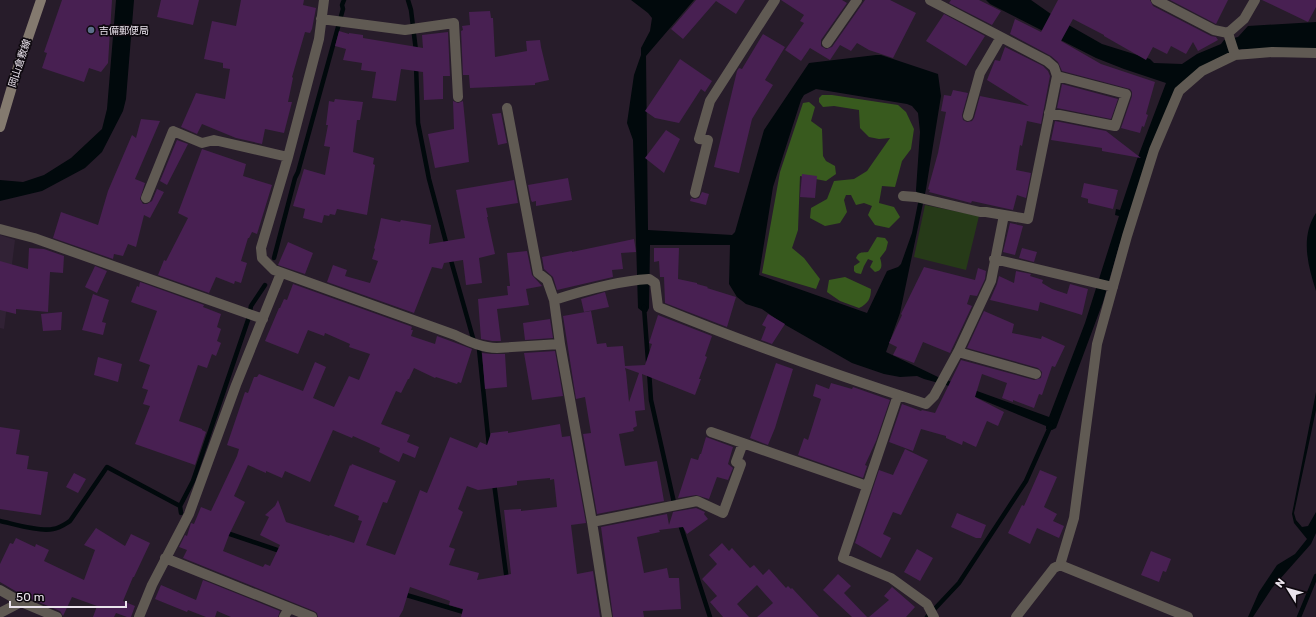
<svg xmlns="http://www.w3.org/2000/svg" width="1316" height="617" font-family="Rubik,'Noto Sans JP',sans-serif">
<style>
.built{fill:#312235}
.green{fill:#263a18}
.forest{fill:#385a1e}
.water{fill:#01090c;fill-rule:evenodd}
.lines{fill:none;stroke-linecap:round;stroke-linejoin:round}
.stream{stroke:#01090c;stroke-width:4.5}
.building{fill:#482052;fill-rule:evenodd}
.street{stroke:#605a53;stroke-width:10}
.secondary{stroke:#847a6f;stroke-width:10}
.service-dot{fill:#5c6f8a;stroke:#0d080e;stroke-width:1.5}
.labels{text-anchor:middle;stroke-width:3.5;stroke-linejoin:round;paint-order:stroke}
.poi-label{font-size:10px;fill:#eae3ec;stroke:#0d080e;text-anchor:start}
.street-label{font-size:10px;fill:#eae3ec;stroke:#0d080e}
</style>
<rect width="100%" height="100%" fill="#271c2a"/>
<path class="built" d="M0 235 15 240 4 329 0 328Z"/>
<path class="green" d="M925 205 979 216 966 270 914 257Z"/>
<path class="forest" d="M822 95H832L898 105 906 112 914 129 911 149 902 161 895 187 882 186 879 203 894 207 900 217 889 228 875 225 868 215 872 206 864 203 856 205 851 195H846L844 200 847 212 840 223 825 226 810 218 811 208 827 199 834 181 854 179 867 171 890 138 879 139 869 137 860 128 859 110 834 106 823 107 819 102V98Z
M809 102 815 107 811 121 822 129 823 156 826 161 835 166 836 174 826 181 800 176 798 230 792 248 804 258 820 279 816 289 762 273 780 172 803 103Z
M877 237 885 238 888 242 886 250 880 258C882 264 883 271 875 272L870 267 873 261 868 259 864 266 861 274 856 273 854 271V266L860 262 856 258C859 251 862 253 868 252Z
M845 277 871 289C871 298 868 304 859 308L840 301 827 292 829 280Z"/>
<path class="water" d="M116 0H134L126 99 123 111 102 152 85 168 42 191 0 201V180L23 182 44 175 71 158 102 129 107 109Z
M631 0H694L646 56 648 230 732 235 735 232 764 130 809 63 876 55H881L938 74 941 96 926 189 900 313 886 352 938 377 1049 417 1085 323 1119 216 1115 215 1116 209 1120 210 1136 162 1166 83 1124 69 1096 58 990 4 986 0H1031L1058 19 1102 44 1150 59 1154 63 1182 64 1197 54 1221 44 1224 40 1238 37 1248 26 1316 22V49H1242L1228 54 1180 85 1119 246 1103 302 1056 428 1052 430 1046 429V426L946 385 924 379 917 376 900 377 884 374 852 363 782 323 762 309 746 304 737 297 729 284 730 245H650L649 308 647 312H643L638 308 633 140 627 123 634 75 641 55V48L650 31 652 18 648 13ZM816 89 907 104 912 106 918 113 920 132 916 190 918 203 912 233 901 264 898 267 887 271 867 313 759 275 773 187 801 100 804 95Z
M1316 213V291C1308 266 1300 237 1316 213Z
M1316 392V410L1294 513 1296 520 1302 527 1308 526 1316 512V533L1311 544 1272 588 1253 617H1248L1259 592 1277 565 1295 554 1307 539 1294 523 1292 514Z"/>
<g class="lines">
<path class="stream" d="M408 0 411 10 416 51
M416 65 418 123 429 179 447 246
M450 257 473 338 479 349 489 446
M274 258 295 178 298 172 343 9 342 5 344 0
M644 307 648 361
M649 371 651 400 675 507
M494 483 507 581
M180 506 181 513
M0 521C14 524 40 532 53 529 60 528 65 524 70 521L107 467 180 506 193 481 248 320 251 306 265 285
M679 521 710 617
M224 532 283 552
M403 594 467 613
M927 617 959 583 1026 481 1051 425
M1299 617 1316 576"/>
</g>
<path class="building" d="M62 0H112L108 63 101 72 89 68 84 82 42 68 47 53 44 52Z
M161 0H199L193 25 157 17Z
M241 0H304L303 5 316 8 312 29 310 33 305 32 292 77 293 78 288 102H292L284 133 265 129 262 144 236 138 202 124 197 134 181 127 196 93 225 99 230 69 223 68V63L204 59 212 21 236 26Z
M696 0H745L736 14 716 1 683 39 671 29Z
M781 0H842L847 3 821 40V46L826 49 832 47 865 0H890L916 13 893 58 869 50 857 43 851 51 840 45 830 60 810 48 801 61 785 50 804 23 800 21 804 15Z
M951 0H979L1001 11 992 25 949 3Z
M1058 0H1150L1153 6 1211 36 1216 37 1218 40 1198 51 1193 42 1186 54 1171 46 1167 54 1153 47 1146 60 1104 36V35L1073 19 1061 41 1101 64 1155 82 1146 114 1148 115 1144 127 1142 126 1140 133 1121 128 1132 96V92L1130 89 1062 71 1058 62 1051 56 1010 34 1015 19 1041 32Z
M1170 0H1228L1216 24Z
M1262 0H1316V7L1308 22Z
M490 11 491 18H493L495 57 527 51 526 41 540 40 541 47 549 80 535 83V85L470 88 469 75H463L461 31 463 30 462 26 470 25 469 12Z
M944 14 985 36 966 66 926 41Z
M339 31 349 34V33L363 35V38L423 48 422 35 448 32 450 76H443V99L424 100 423 72 401 69 396 101 372 98 376 72 361 70 362 63 343 60 346 49 335 46Z
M763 34 785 47 765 80 773 85 752 119 739 173 714 167 737 71 739 68 742 69Z
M1005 47 1043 66 1048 71 1050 76 1041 124 1027 121 1022 146 1020 145 1016 170 1031 173 1026 198 1017 195 1013 210 972 201 971 203 929 192 930 190 928 189 938 153 946 112 941 111 944 95 951 96 953 90 968 93 962 115 963 120 967 122 972 121 974 118 980 96 1029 106 987 80 995 60 1000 61Z
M680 59 712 81 705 92 701 89 679 123 655 118 645 111Z
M1062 84 1118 99 1111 119 1057 108Z
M335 99 363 102 360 120H357L353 152 374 158 373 164 375 165 367 215 337 209 335 215 330 214 329 216 324 215 322 223 303 218 305 209 293 206 304 169 325 175 330 147 324 146 328 125H326L329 101 334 102Z
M453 101 458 103 463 101 469 162 435 168 428 134 454 129Z
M501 113 507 143 498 145 492 114Z
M141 119 160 121 135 179 145 183 140 199 143 204H147L152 201 157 189 164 192 150 218 144 215 136 247 128 244 123 256 114 254 113 259 53 238 61 212 98 225 108 191 132 135 136 138Z
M1055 121 1106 131 1141 158 1102 151V148L1051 140Z
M666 130 680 139 664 173 645 158Z
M177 140 188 144 167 185 160 181Z
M202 149 246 164 243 176 272 185 257 234 252 232 249 238H248L241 261 247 263 241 283 235 281 234 284 216 277 209 293 158 275 164 260 166 261 188 218 178 213Z
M802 174 817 176 815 198 800 197Z
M568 178 572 200 536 206V201L532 202 531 200 528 185Z
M514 180 518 203 486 208 488 217H487L495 254 479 258 482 283 466 285 463 260 444 263 442 269 432 267 414 313 327 282 333 265 347 270 345 276 370 283 378 261 372 259 375 249 374 248 377 237 381 218 400 222 401 220 431 225 429 244 465 238 456 190Z
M1084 183 1118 190 1113 209 1088 203V199L1081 197Z
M702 192 709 194 706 205 690 201 691 198 694 199 699 198Z
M1010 223 1023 226 1015 255 1003 252Z
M634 239 636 252 621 253 623 269 612 270 613 277 557 290 553 277 544 269 542 257 572 251V252Z
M288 242 313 253 305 274 278 265Z
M29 248 44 249 64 256 63 273 50 272 48 312 16 309V314L0 310V261L28 269Z
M654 248H679L678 279 697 283V284L708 287 707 288 736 297 727 327 665 303 664 277H660L659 261 654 262Z
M1022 248 1037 252 1034 262 1019 258Z
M527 251 532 275 542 286 526 289 529 305 497 309 501 341H492L481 339 478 299 508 295 507 286H510L507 253Z
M95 266 107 271 97 293 85 287Z
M924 267 975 280 978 268 986 271 985 279 977 296 970 295 967 304 972 306 950 353 923 342 914 363 893 355 897 347 889 343 902 315 901 314Z
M1016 271 1031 274 1030 276 1043 280 1042 283 1052 289 1067 294 1070 284 1088 289 1082 315 1040 302 1038 311 990 300 997 284 999 276 1014 283Z
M140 282 204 305 203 307 221 314 217 327 221 329 217 341 221 343 216 356 212 354 207 368 198 365 179 421 202 429V430L206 432 195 465 135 444 150 406 143 404 148 390 142 388 150 365 139 361 157 311 131 302 137 286 139 287Z
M293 284 410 326 412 327 411 330H413L411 336 435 344 437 336 472 349 461 383 458 382 457 384 436 377 435 378 414 368 409 379H408L401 393 396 391 381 424 410 435 407 442 419 447 415 458 403 453 399 462 379 452 380 448 353 436 352 438 333 430 310 482 285 471 282 478 266 471V473L248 465 234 496 245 502 229 535 223 551 263 567 265 564 270 566 280 545 260 535 269 517 265 515 275 506 278 500 286 522 329 536 330 535 354 543 362 521 358 520 359 516 334 506 350 465 351 466 352 464 396 481 387 503 383 502 366 545 395 555 420 490 427 493 450 437 477 448 480 442 487 445 491 433 508 431V433L560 424 562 437 570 436 586 523 571 525 577 574 593 571 600 617H461L463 609 449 605 450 601 410 587 403 610 399 617H318L317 613 314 611 183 558 187 550 179 547 185 535 187 536 191 523 194 524 201 507 211 511 237 456 239 449 227 445 245 392 248 393 254 377H257L259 374 303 391 315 362 326 367 313 398 334 407 349 376 359 380 370 354 349 347 350 344 325 333 324 336 308 330 298 354 265 341 279 308H280L284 299 287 300ZM550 478V480L554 479 557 507 521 511V509L504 510 511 574 477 580 479 573 449 565 455 549 449 547 463 512 458 509 467 486 478 490 517 485V481Z
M605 292 609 307 584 312 581 299Z
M93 294 109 300 102 322 106 323 103 335 82 330Z
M591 311 597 344 606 343 607 347 623 346 625 366 645 365 652 344 649 343 658 315 712 336 705 356 707 357 699 379H701L695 395 642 374 645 410 635 411 637 426 633 428 634 431 619 434 625 466 657 461 664 501 597 514 583 434 591 433 585 397 576 399 563 316ZM625 368 639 373 629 402 626 372Z
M984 311 1014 324 1012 333 1041 339 1042 336 1065 346 1055 367 1052 366 1042 395 1039 394 1034 408 1013 400V402L1002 398 1007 383 982 374 975 397 1004 412 998 426 987 421 976 447 963 441 962 445 946 438V436L921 429 913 451 889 442 902 404 921 411 922 410 935 413 961 360 1034 380 1041 378 1042 372 1038 368 967 348Z
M62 312 61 330 43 331 41 314Z
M768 314 785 324 772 344 761 340 766 327 762 325Z
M550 319 553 338 525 340 523 323Z
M555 351 563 396 532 400 524 353Z
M482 353 491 354H505L507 387 485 389Z
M98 357 122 364 118 382 94 375Z
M776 363 793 369 775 428 768 445 750 438Z
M831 383 852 389 853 387 890 400 876 441 865 465 867 466 863 478 798 455 804 438 808 440 821 399 813 396 816 384 829 389Z
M0 427 20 430 16 454 29 456 27 469 48 472 41 515 0 509Z
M706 437 733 447 728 464 733 468 728 480 717 477 709 499 696 495 678 498 691 458 698 460 700 454H701Z
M905 449 928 460 901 515 893 512 883 534 891 538 881 558 855 543 879 470 893 475Z
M1040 470 1057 477 1044 507 1057 514 1053 521 1064 526 1059 538 1037 528 1030 544 1008 533 1022 505 1024 506Z
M74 473 86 479 78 493 66 487Z
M696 508 705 512 704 514 708 519 687 534 683 527 659 530 660 532 637 537 644 573 667 568 669 578H679L681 609 643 611 644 617H613L601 527 667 514 669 525 673 512Z
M957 513 986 525 981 538H976L951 527Z
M96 528 125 546 131 534 150 543 134 577H133L123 601 135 606 131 617H127L116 613 114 617H93L97 606 72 597 63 616 60 611 24 596 0 582V564L10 543 13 544 16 538 35 547 36 544 49 550 44 561 84 580 95 550 84 545Z
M722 543 729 551 732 548 750 568 754 565 763 575 769 569 786 588 788 586 791 589 792 588 819 617H757L773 603 757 585 737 604 749 617H723L710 602 717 596 702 579 717 564 709 555Z
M917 549 933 558 920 581 904 572Z
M1151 551 1171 559 1166 572 1163 571 1159 582 1141 575Z
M838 574 851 586 844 593 867 617H852L823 590Z
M203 580 280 611 278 617H231L217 611 215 617H206L188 610 187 612 155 599 161 585 196 600Z
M892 587 915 607 906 617H869L889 600 884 596Z"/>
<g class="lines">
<path class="street" d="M324 0 319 39 288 157 261 248 262 258 274 270 455 335C468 341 482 348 497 348L560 344
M1156 0 1214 30 1228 33
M321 19 405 30 454 23 458 97
M1228 33 1244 19 1255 0
M1228 33 1235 55
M827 43 857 0
M507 108 538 273 547 280 554 300
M1049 113 1115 126 1126 94 1057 76
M968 116 980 73 1001 37
M695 193 708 140 699 139 710 101 775 0
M903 196 916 197 980 212H986L1004 215
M146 198 173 131 202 143 214 140 288 157
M0 229 34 238 263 319
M994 259 1113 287
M958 352 1036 374
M898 395 843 558 891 578 927 604 934 617
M711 432 867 486
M592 522 697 501 723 513 741 464 736 462 743 443
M165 558 312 617
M1060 565 1074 518 1097 344 1127 236 1154 150 1179 91 1202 71 1235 55 1272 52 1316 53
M0 590 21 602
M0 613 21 602 57 617
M139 617 152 585 189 514 236 385 281 273
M284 617 289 608
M607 617 592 522 560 344 554 300C585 290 617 281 649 279L655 283 658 307C746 343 836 375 926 404L934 396 958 352 991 281 1004 215 1028 219 1057 76 1054 67 1047 61 930 0
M1016 617 1054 568 1060 565 1188 617"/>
<path class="secondary" d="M0 127 16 73 41 0"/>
</g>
<circle class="service-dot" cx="91" cy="30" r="4"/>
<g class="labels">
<g class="poi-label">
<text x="99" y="34">吉備郵便局</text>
</g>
<g class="street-label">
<text transform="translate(19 63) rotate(-72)" y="4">岡山倉敷線</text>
</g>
</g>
<g transform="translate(1288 589) rotate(307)" stroke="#0d080e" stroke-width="3" paint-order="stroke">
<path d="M0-3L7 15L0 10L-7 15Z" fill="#eae3ec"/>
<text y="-6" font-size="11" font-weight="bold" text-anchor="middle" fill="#eae3ec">N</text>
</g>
<path d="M10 601v6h116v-6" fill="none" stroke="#eae3ec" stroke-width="2"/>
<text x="16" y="601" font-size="12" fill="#eae3ec" stroke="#0d080e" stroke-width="3" paint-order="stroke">50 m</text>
</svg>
